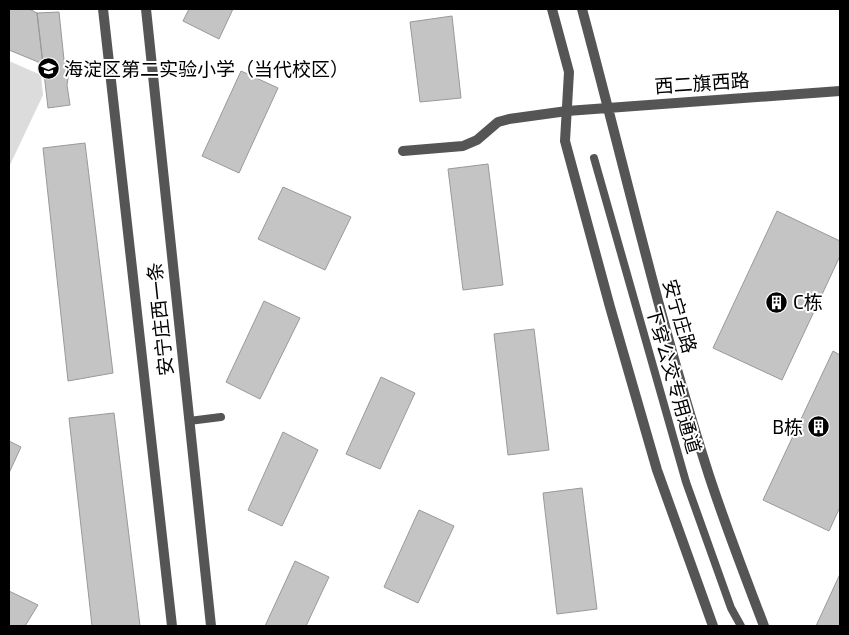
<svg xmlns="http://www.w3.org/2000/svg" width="849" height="635" font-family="'Exo 2','Noto Sans SC',sans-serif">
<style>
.grass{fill:#dcdcdc}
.building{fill:#c4c4c4;stroke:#999}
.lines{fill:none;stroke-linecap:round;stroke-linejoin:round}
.service{stroke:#555;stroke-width:8}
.minor{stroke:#555;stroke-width:10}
.tertiary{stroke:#555;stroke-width:10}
.labels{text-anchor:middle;stroke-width:4;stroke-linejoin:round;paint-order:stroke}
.poi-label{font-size:19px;fill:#000;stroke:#fff;text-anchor:start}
.street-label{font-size:19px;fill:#000;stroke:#fff}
</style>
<rect width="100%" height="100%" fill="#fff"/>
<path class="grass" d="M9 61 41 75 43 95 9 167Z"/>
<path class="building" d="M9 9H29L37 13 43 64 9 50Z
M189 9H233L219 39 183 21Z
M59 12 64 60 69 72 67 85 70 105 48 108 37 13Z
M452 16 461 98 420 102 410 22Z
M241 71 278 88 239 173 202 156Z
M85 143 113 373 68 381 43 148Z
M488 164 503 285 463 290 448 169Z
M283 187 351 217 325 270 258 239Z
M777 211 840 241V256L782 380 713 348Z
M264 301 300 318 260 399 226 382Z
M534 329 549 450 508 455 494 334Z
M833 351 840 355V507L829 531 763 500Z
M381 377 415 393 380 469 346 454Z
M114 413 140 626H92L69 418Z
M283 432 318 450 282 526 248 510Z
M9 441 21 447 9 473Z
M582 488 597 609 557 614 543 493Z
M419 510 454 526 418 603 384 587Z
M295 561 329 577 306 626H265Z
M840 574V626H816Z
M9 591 38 605 25 626H9Z"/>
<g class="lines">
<path class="service" d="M594 158 686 482 731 608 741 626
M189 421 221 417"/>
<path class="minor" d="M103 9 172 626
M403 151 463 146 477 140 498 122 509 119 567 111"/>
<path class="tertiary" d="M146 9 211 626
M552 9 569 72 565 141 610 307 657 470 713 626
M582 9C623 161 658 315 706 466 723 520 744 573 764 626
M567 111 840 91"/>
</g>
<defs>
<symbol id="school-disc" viewBox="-11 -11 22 22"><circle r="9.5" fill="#000" stroke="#fff"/><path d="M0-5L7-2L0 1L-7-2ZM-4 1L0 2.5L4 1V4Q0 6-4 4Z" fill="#fff"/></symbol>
<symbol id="building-disc" viewBox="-11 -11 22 22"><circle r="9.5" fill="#000" stroke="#fff"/><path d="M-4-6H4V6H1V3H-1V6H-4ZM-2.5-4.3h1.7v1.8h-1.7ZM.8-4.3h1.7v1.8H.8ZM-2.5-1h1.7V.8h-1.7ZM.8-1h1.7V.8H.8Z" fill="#fff"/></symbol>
</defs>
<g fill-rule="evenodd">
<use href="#school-disc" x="36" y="56" width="25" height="25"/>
<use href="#building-disc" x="764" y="290" width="25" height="25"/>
<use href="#building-disc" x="806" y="414" width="25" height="25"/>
</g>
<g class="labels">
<g class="poi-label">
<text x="64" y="76">海淀区第二实验小学（当代校区）</text>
<text x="793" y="309">C栋</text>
<text x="803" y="434" text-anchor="end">B栋</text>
</g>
<g class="street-label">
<text transform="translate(702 83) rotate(-4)" y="7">西二旗西路</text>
<text transform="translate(680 316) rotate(74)" y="7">安宁庄路</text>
<text transform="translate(160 319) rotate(-96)" y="7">安宁庄西一条</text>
<text transform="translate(674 380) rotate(74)" y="7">下穿公交专用通道</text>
</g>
</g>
<rect width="849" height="635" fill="none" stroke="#000000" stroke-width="20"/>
</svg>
